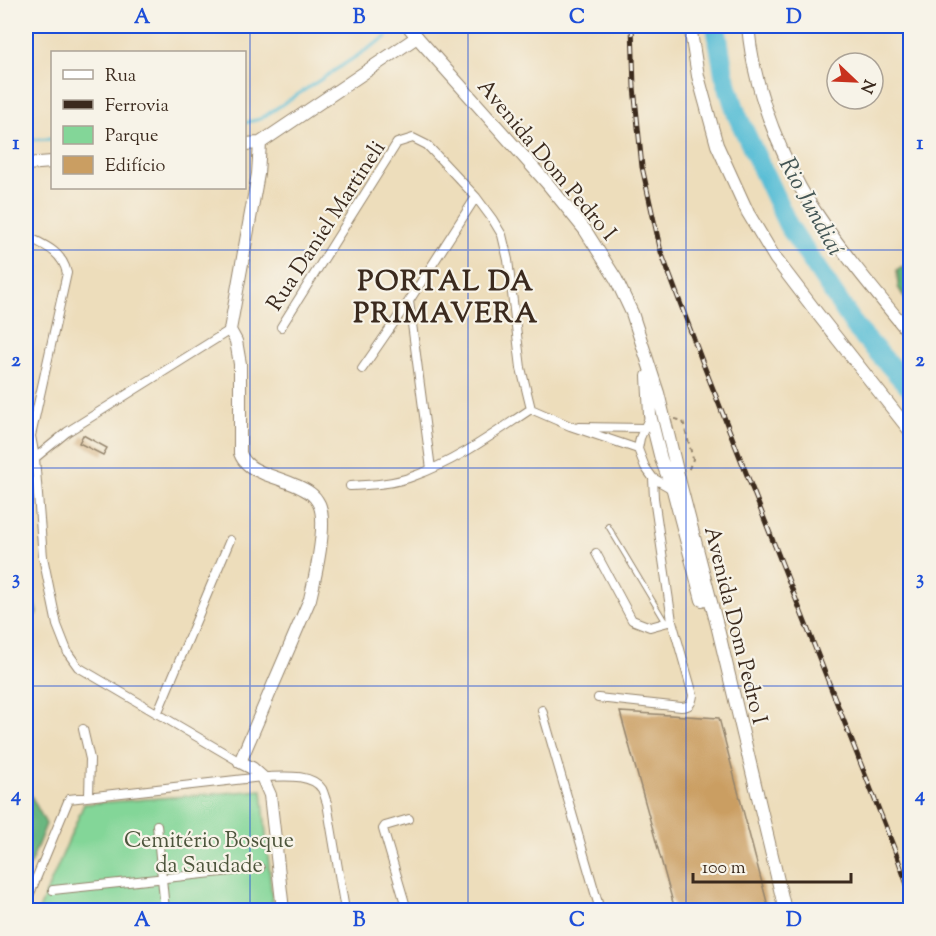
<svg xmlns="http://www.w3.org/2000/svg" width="936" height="936" font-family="'Sorts Mill Goudy',serif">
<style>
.green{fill:#83d698;stroke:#5f805b;stroke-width:1.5}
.forest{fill:#6ab780;stroke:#52704f;stroke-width:1.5}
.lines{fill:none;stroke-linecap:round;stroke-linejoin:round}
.stream{stroke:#58bed6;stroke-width:3}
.river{stroke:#58bed6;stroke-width:20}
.building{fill:#ca9e62}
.lane-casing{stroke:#94846c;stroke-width:6}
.street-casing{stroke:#94846c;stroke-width:10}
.secondary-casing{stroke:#94846c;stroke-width:14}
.primary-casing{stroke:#94846c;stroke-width:14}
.path{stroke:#94846c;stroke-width:2;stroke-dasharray:4.5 4.5;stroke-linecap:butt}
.lane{stroke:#fff;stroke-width:4}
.street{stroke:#fff;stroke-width:8}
.secondary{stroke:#fff;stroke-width:12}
.primary{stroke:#fff;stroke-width:12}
.rail-casing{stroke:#3b2a1e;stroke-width:5}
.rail{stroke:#f7f3e8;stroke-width:3;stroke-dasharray:9;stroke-linecap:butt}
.grid{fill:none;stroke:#1d4ed8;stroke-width:1.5;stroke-opacity:0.55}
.labels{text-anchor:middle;stroke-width:4.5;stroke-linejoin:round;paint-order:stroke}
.street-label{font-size:22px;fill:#3b2a1e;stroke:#f7f3e8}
.park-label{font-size:22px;fill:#4d553c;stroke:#f7f3e8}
.water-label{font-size:24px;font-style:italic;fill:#445655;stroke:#f7f3e8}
.district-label{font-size:28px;font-weight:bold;letter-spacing:1.5px;fill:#3b2a1e;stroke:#f7f3e8}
.neatline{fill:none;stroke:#1d4ed8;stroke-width:2}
.grid-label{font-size:20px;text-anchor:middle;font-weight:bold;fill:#1d4ed8}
</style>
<rect width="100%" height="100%" fill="#f7f3e8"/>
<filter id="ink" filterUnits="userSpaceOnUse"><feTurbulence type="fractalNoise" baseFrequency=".0167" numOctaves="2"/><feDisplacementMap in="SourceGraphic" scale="12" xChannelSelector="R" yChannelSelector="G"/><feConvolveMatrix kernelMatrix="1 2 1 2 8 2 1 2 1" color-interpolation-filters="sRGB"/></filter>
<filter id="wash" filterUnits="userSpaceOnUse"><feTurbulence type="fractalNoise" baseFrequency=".008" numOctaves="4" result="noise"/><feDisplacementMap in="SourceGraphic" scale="24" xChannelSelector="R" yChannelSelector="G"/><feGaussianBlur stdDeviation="1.35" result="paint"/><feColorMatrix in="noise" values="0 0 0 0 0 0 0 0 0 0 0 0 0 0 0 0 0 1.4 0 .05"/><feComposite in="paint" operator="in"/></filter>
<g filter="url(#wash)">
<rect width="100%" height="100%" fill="#edddbb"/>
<path class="green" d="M262 790 273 910H39L84 804Z"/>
<path class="forest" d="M910 263V307L898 287 897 270Z
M26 575H27L37 613 26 625Z
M26 786 46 824 26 875Z"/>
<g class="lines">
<path class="stream" d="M244 123 260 119 386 37
M26 140 52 139"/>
<path class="river" d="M716 26 724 74 737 115 788 225 857 329 910 388"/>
</g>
<g id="blocks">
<path class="building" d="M83 435 107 448 103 455 79 443Z
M620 712 719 718 769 910H675Z"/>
</g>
</g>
<g filter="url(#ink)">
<use href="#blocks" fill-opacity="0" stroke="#94846c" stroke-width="1.5"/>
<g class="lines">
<defs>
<path id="lane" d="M608 526 666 623"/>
<path id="street" d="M104 26 110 27 125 26
M26 236C44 245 62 251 67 273L31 436 35 458 43 557 57 625 68 653 78 667 240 762
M409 301 431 469
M281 327 397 143 413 138 427 145 476 197 493 220 502 235 508 260 521 368 531 409
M362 369 409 301 476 197
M531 409 570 426 638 449
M650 416 640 438 638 449 645 467 653 478 674 490
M579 427 644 428
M35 458 67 432 230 330
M350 486C371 485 394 484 414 476 457 461 493 434 531 409
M596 553 632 620 650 627 672 621 654 498 653 478
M598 698 681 707C689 707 692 704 693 695L672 621
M542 710 600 910
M157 714 230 540
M83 729 90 759 89 796
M157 825 165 910
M53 890 260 868
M26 903 69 799 262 777C279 777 311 772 322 789 324 793 325 798 327 803L345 910
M407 910 383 829 385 826 409 819"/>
<path id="secondary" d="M260 143 258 174 230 330 236 341 240 364V453C244 464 253 469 263 473 277 479 298 484 310 493 313 495 317 500 319 504 328 523 315 578 310 599L240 762 252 768 262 777 270 795 283 910
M244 144 260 143 417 37
M26 164 52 162"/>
<path id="primary" d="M408 26 417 37 547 183 585 230 616 279 632 313 658 393 681 487 718 629 785 910
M690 26 698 76 717 145 748 213 775 258 817 313 910 431
M748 26C753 82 773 137 800 187 805 196 811 205 817 214 845 256 878 295 910 334
M648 376 650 415 661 459 673 490 702 600"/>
</defs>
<use href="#lane" class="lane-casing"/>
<use href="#street" class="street-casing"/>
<use href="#secondary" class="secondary-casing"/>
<use href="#primary" class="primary-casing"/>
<path class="path" d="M675 419 683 421 693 459 688 471"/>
<use href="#lane" class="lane"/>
<use href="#street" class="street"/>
<use href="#secondary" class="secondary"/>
<use href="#primary" class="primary"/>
<defs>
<path id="rail" d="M632 26 634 87 642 167 661 252 702 361 894 848 910 893"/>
</defs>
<use href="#rail" class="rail-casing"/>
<use href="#rail" class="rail"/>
</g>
</g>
<path class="grid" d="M250 26V910M468 26V910M686 26V910M26 250H910M26 468H910M26 686H910"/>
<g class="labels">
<g class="street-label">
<text transform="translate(548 159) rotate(50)" y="8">Avenida Dom Pedro I</text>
<text transform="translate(325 225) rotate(-57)" y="8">Rua Daniel Martineli</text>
<text transform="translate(737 625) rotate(76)" y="8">Avenida Dom Pedro I</text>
</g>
<g class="park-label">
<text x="209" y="847">Cemitério Bosque<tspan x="209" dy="25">da Saudade</tspan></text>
</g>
<g class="water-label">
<text transform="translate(812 206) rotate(61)" y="8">Rio Jundiaí</text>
</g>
<g class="district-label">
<text x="446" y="290">PORTAL DA<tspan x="446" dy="32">PRIMAVERA</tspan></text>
</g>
</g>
<rect width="936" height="936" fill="none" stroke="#f7f3e8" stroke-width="66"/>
<rect x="51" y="51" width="195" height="138" fill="#f7f3e8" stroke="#aca397" stroke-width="1.5"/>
<rect x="63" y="70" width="30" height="9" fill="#ffffff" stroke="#aca397" stroke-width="1.5"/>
<text x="105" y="81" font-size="18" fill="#3b2a1e">Rua</text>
<rect x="63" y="100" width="30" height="9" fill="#3b2a1e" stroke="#aca397" stroke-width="1.5"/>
<text x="105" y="111" font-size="18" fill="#3b2a1e">Ferrovia</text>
<rect x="63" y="126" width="30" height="18" fill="#83d698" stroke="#aca397" stroke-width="1.5"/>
<text x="105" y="141" font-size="18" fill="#3b2a1e">Parque</text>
<rect x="63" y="156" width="30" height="18" fill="#ca9e62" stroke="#aca397" stroke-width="1.5"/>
<text x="105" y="171" font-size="18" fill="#3b2a1e">Edifício</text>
<g transform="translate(855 81) rotate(113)"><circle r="28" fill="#f7f3e8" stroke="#aca397" stroke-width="1.5"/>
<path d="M0-4.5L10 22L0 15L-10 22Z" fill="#c8321e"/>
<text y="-9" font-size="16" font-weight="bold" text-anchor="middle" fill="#3b2a1e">N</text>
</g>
<path d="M693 873v9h158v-9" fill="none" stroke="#3b2a1e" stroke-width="3"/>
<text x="702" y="873" font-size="18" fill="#3b2a1e" stroke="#f7f3e8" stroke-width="4.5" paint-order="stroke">100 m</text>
<rect x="33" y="33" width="870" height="870" class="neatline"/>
<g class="grid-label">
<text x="142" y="23">A</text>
<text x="359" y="23">B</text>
<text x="577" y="23">C</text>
<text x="794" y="23">D</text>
<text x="16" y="149">1</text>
<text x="920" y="149">1</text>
<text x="16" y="366">2</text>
<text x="920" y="366">2</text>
<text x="16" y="584">3</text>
<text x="920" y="584">3</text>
<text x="16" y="801">4</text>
<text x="920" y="801">4</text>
<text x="142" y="926">A</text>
<text x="359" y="926">B</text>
<text x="577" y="926">C</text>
<text x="794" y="926">D</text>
</g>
</svg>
